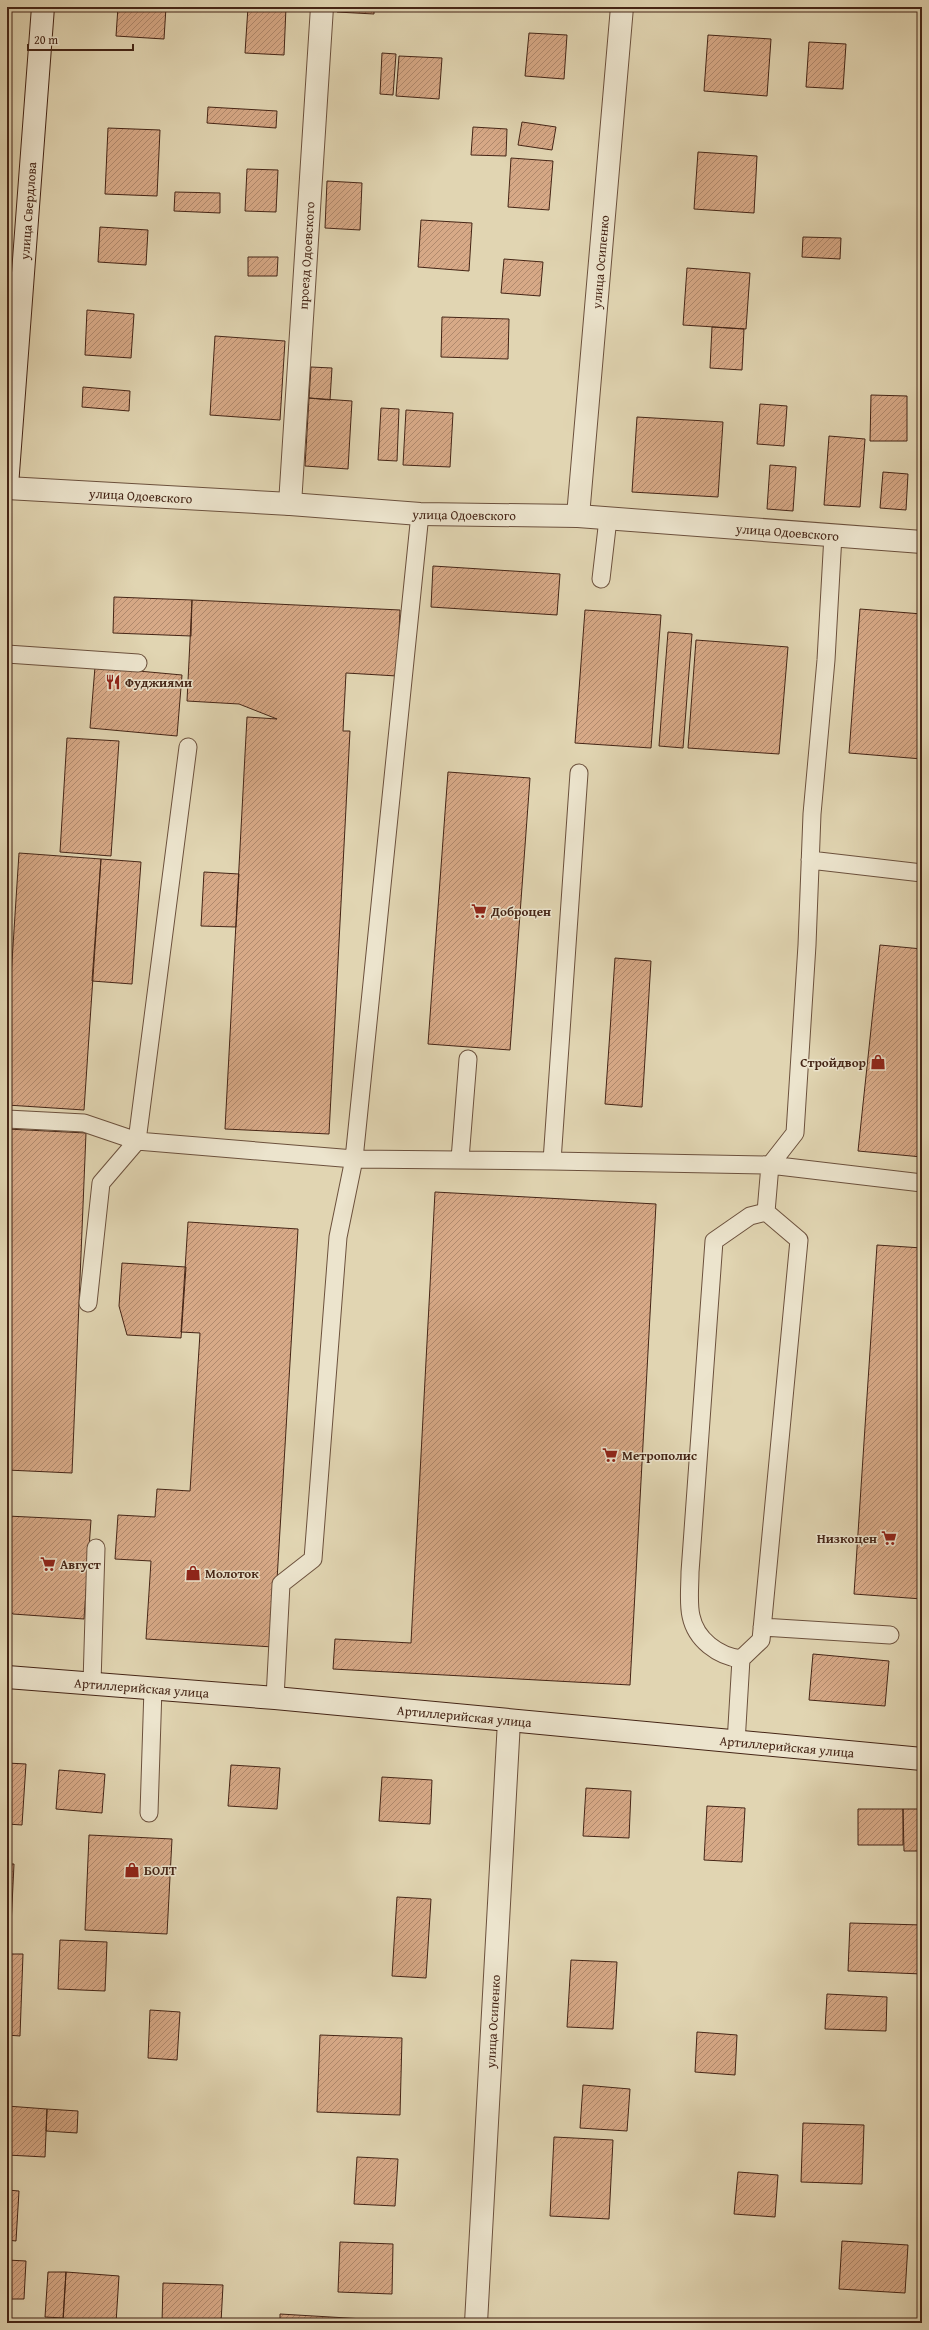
<svg xmlns="http://www.w3.org/2000/svg" width="929" height="2330" font-family="'Gentium Book Plus',serif">
<style>
.building{fill:url(#building-hatch);stroke:#452516}
.lines{fill:none;stroke-linecap:round;stroke-linejoin:round}
.lane-casing{stroke:#6c513d;stroke-width:19}
.street-casing{stroke:#6c513d;stroke-width:24}
.secondary-casing{stroke:#452516;stroke-width:24}
.lane{stroke:#ece4cd;stroke-width:17}
.street{stroke:#ece4cd;stroke-width:22}
.secondary{stroke:#ece4cd;stroke-width:22}
.labels{text-anchor:middle;stroke-width:3;stroke-linejoin:round;paint-order:stroke}
.street-label{font-size:13px;fill:#452516;stroke:#ece4cd}
.poi-label{font-size:13px;font-weight:bold;fill:#452516;stroke:#ece4cd;text-anchor:start}
</style>
<defs>
<pattern id="building-hatch" width="6" height="6" patternUnits="userSpaceOnUse"><rect width="6" height="6" fill="#d7a987"/><path d="M-1 1l2-2M0 6l6-6M5 7l2-2" fill="none" stroke="#b0896d"/></pattern>
</defs>
<rect width="100%" height="100%" fill="#e1d5b2"/>
<filter id="stains"><feTurbulence type="fractalNoise" baseFrequency=".005" numOctaves="4"/><feColorMatrix values="0 0 0 0 .2 0 0 0 0 .09 0 0 0 0 .02 0 0 0 .5 -.17"/></filter>
<radialGradient id="worn" r=".72"><stop offset=".6" stop-color="#630" stop-opacity="0"/><stop offset="1" stop-color="#630" stop-opacity=".3"/></radialGradient>
<path class="building" d="M118 7H166L164 39 116 36Z
M248 7H286L284 55 245 53Z
M338 7H374V14L337 12Z
M529 33 567 35 564 79 525 76Z
M708 35 771 39 767 96 704 91Z
M809 42 846 44 843 89 806 87Z
M382 53 396 54 393 95 380 94Z
M399 56 442 58 439 99 396 96Z
M208 107 277 111 276 128 207 123Z
M522 122 556 127 552 150 518 145Z
M473 127 507 129 506 156 471 155Z
M108 128 160 130 157 196 105 194Z
M698 152 757 156 754 213 694 209Z
M511 158 553 161 549 210 508 207Z
M247 169 278 170 276 212 245 211Z
M327 181 362 183 360 230 325 228Z
M175 192 220 193V213L174 211Z
M421 220 472 223 469 271 418 267Z
M100 227 148 230 146 265 98 262Z
M803 237 841 238 840 259 802 257Z
M248 257H278L277 276H248Z
M504 259 543 262 540 296 501 293Z
M687 268 750 273 746 329 683 325Z
M87 310 134 314 131 358 85 355Z
M442 317 509 319 508 359 441 357Z
M712 327 744 329 742 370 710 368Z
M215 336 285 341 280 420 210 415Z
M311 367 332 368 330 400 309 398Z
M83 387 130 391 129 411 82 407Z
M871 395 907 396V441H870Z
M309 398 352 401 348 469 305 466Z
M760 404 787 406 784 446 757 444Z
M381 408 399 409 397 461 378 460Z
M406 410 453 413 450 467 403 465Z
M637 417 723 422 718 497 632 492Z
M829 436 865 439 860 507 824 505Z
M770 465 796 467 793 511 767 509Z
M883 472 908 474 906 510 880 508Z
M433 566 560 574 557 615 431 607Z
M114 597 192 600 191 636 113 633Z
M192 600 400 610 397 676 346 673 343 731H350L329 1134 225 1129 247 717 277 719 239 704 187 701Z
M860 609 922 614V759L849 753Z
M585 610 661 615 651 748 575 743Z
M668 632 692 634 683 748 659 746Z
M696 640 788 647 779 754 688 748Z
M95 667 182 675 177 736 90 728Z
M67 738 119 741 111 856 60 852Z
M448 772 530 778 510 1050 428 1044Z
M19 853 101 859 84 1110 7 1105V1039Z
M101 859 141 862 132 984 92 981Z
M204 872 239 874 236 927 201 926Z
M880 945 922 949V1157L858 1151Z
M615 958 651 961 642 1107 605 1104Z
M7 1129 86 1133 72 1473 7 1470Z
M435 1192 656 1204 630 1685 333 1669 335 1639 411 1643Z
M188 1222 298 1229 273 1647 146 1639 151 1561 115 1559 118 1515 155 1517 157 1489 190 1491 200 1333 181 1332Z
M877 1245 922 1248V1599L854 1594Z
M122 1263 186 1267 181 1338 127 1335 119 1306Z
M7 1516 91 1520 84 1619 13 1614 7 1607Z
M813 1654 889 1661 885 1706 809 1700Z
M7 1763 26 1764 22 1825 7 1824Z
M231 1765 280 1768 277 1809 228 1806Z
M59 1770 105 1774 102 1813 56 1809Z
M382 1777 432 1780 430 1824 379 1821Z
M586 1788 631 1791 629 1838 583 1836Z
M707 1806 745 1808 742 1862 704 1860Z
M858 1809H903V1845H858Z
M903 1809H922V1851H904Z
M89 1835 172 1839 167 1934 85 1930Z
M7 1864H14L11 1926H7Z
M397 1897 431 1899 426 1978 392 1976Z
M850 1923 922 1925V1974L848 1971Z
M60 1940 107 1942 105 1991 58 1989Z
M7 1954H23L20 2036 7 2035Z
M571 1960 617 1962 613 2029 567 2027Z
M827 1994 887 1997 886 2031 825 2029Z
M150 2010 180 2012 177 2060 148 2058Z
M697 2032 737 2035 735 2075 695 2072Z
M320 2035 402 2038 400 2115 317 2112Z
M583 2085 630 2089 627 2131 580 2128Z
M7 2106 47 2109 45 2157 7 2155Z
M47 2109 78 2111 77 2133 46 2131Z
M803 2123 864 2125 862 2184 801 2182Z
M554 2137 613 2140 609 2219 550 2216Z
M357 2157 398 2159 395 2206 354 2204Z
M738 2172 778 2175 775 2217 734 2214Z
M7 2190 19 2191 16 2241 7 2240Z
M842 2241 908 2245 905 2293 839 2289Z
M340 2242 393 2244 392 2294 338 2292Z
M7 2260 26 2261 24 2299H7Z
M48 2272H66L63 2318 45 2317Z
M66 2272 119 2276 116 2323H63Z
M163 2283 223 2285 221 2323H162Z
M280 2314 398 2321V2323H280Z"/>
<g class="lines">
<defs>
<path id="lane" d="M601 579 608 519
M7 654 138 663
M579 773 552 1161 770 1165 922 1183
M810 860 922 873
M7 1119 84 1123 137 1141 354 1159 420 514
M460 1159 468 1059
M88 1303 101 1183 137 1141 188 747
M762 1627 890 1635
M741 1659C718 1656 696 1640 691 1616 688 1603 690 1586 690 1572L714 1241 750 1216 766 1212
M92 1683 96 1548
M275 1698 281 1584 313 1559 338 1237 354 1159 552 1161
M736 1743 741 1659 761 1640 799 1240 766 1212 770 1165 795 1133 807 945 812 814 826 660 833 535
M149 1813 153 1688"/>
<g id="street">
<path id="s1" d="M7 488 290 504 420 514 578 516 922 542"/>
<path id="s2" d="M290 504 322 7"/>
<path id="s3" d="M578 516 622 7"/>
<path id="s4" d="M476 2323 509 1721"/>
</g>
<g id="secondary">
<path id="s5" d="M7 486 43 7"/>
<path id="s6" d="M7 1677 275 1698 922 1759"/>
</g>
</defs>
<use href="#lane" class="lane-casing"/>
<use href="#street" class="street-casing"/>
<use href="#secondary" class="secondary-casing"/>
<use href="#lane" class="lane"/>
<use href="#street" class="street"/>
<use href="#secondary" class="secondary"/>
</g>
<defs>
<symbol id="restaurant-bare" viewBox="-9 -9 18 18"><path d="M-5-6h1v4h1v-4h1v4h1v-4h1v5L-1.5 .5V6h-2V.5L-5-1ZM5-6V6H3V1.5H1.5Q1.5-4 5-6Z" fill="#8f2418" stroke="#ece4cd" stroke-width="2.5" paint-order="stroke"/></symbol>
<symbol id="supermarket-bare" viewBox="-9 -9 18 18"><path d="M-6-5.5h2.5l.6 2H6L4.5 2H-2.5L-4.4-4H-6ZM-1.5 3.2a1.3 1.3 0 1 0 .1 0ZM3 3.2a1.3 1.3 0 1 0 .1 0Z" fill="#8f2418" stroke="#ece4cd" stroke-width="2.5" paint-order="stroke"/></symbol>
<symbol id="shop-bare" viewBox="-9 -9 18 18"><path d="M-5-2.5h2.3a2.7 3.5 0 0 1 5.4 0H5L5.5 6h-11ZM-1.5-2.5h3a1.5 2.3 0 0 0-3 0Z" fill="#8f2418" stroke="#ece4cd" stroke-width="2.5" paint-order="stroke"/></symbol>
</defs>
<g fill-rule="evenodd">
<use href="#restaurant-bare" x="102" y="671" width="22" height="22"/>
<use href="#supermarket-bare" x="468" y="900" width="22" height="22"/>
<use href="#shop-bare" x="867" y="1051" width="22" height="22"/>
<use href="#supermarket-bare" x="599" y="1444" width="22" height="22"/>
<use href="#supermarket-bare" x="878" y="1527" width="22" height="22"/>
<use href="#supermarket-bare" x="37" y="1553" width="22" height="22"/>
<use href="#shop-bare" x="182" y="1562" width="22" height="22"/>
<use href="#shop-bare" x="121" y="1859" width="22" height="22"/>
</g>
<g class="labels">
<g class="street-label">
<text dy="5" stroke="none"><textPath href="#s5" startOffset="276">улица Свердлова</textPath></text>
<text dy="5" stroke="none"><textPath href="#s2" startOffset="249">проезд Одоевского</textPath></text>
<text dy="5" stroke="none"><textPath href="#s3" startOffset="255">улица Осипенко</textPath></text>
<text dy="5" stroke="none"><textPath href="#s1" startOffset="134">улица Одоевского</textPath></text>
<text dy="5" stroke="none"><textPath href="#s1" startOffset="458">улица Одоевского</textPath></text>
<text dy="5" stroke="none"><textPath href="#s1" startOffset="782">улица Одоевского</textPath></text>
<text dy="5" stroke="none"><textPath href="#s6" startOffset="135">Артиллерийская улица</textPath></text>
<text dy="5" stroke="none"><textPath href="#s6" startOffset="459">Артиллерийская улица</textPath></text>
<text dy="5" stroke="none"><textPath href="#s6" startOffset="783">Артиллерийская улица</textPath></text>
<text dy="5" stroke="none"><textPath href="#s4" startOffset="302">улица Осипенко</textPath></text>
</g>
<g class="poi-label">
<text x="125" y="687">Фуджиями</text>
<text x="491" y="916">Доброцен</text>
<text x="866" y="1067" text-anchor="end">Стройдвор</text>
<text x="622" y="1460">Метрополис</text>
<text x="877" y="1543" text-anchor="end">Низкоцен</text>
<text x="60" y="1569">Август</text>
<text x="205" y="1578">Молоток</text>
<text x="144" y="1875">БОЛТ</text>
</g>
</g>
<rect width="929" height="2330" fill="none" stroke="#e1d5b2" stroke-width="24"/>
<rect x="8" y="8" width="913" height="2314" fill="none" stroke="#452516" stroke-width="2"/>
<rect x="12" y="12" width="905" height="2306" fill="none" stroke="#452516"/>
<path d="M28 44v6h105v-6" fill="none" stroke="#452516" stroke-width="2"/>
<text x="34" y="44" font-size="12" fill="#452516" stroke="#ece4cd" stroke-width="3" paint-order="stroke">20 m</text>
<rect width="100%" height="100%" filter="url(#stains)"/>
<rect width="100%" height="100%" fill="url(#worn)"/>
</svg>
